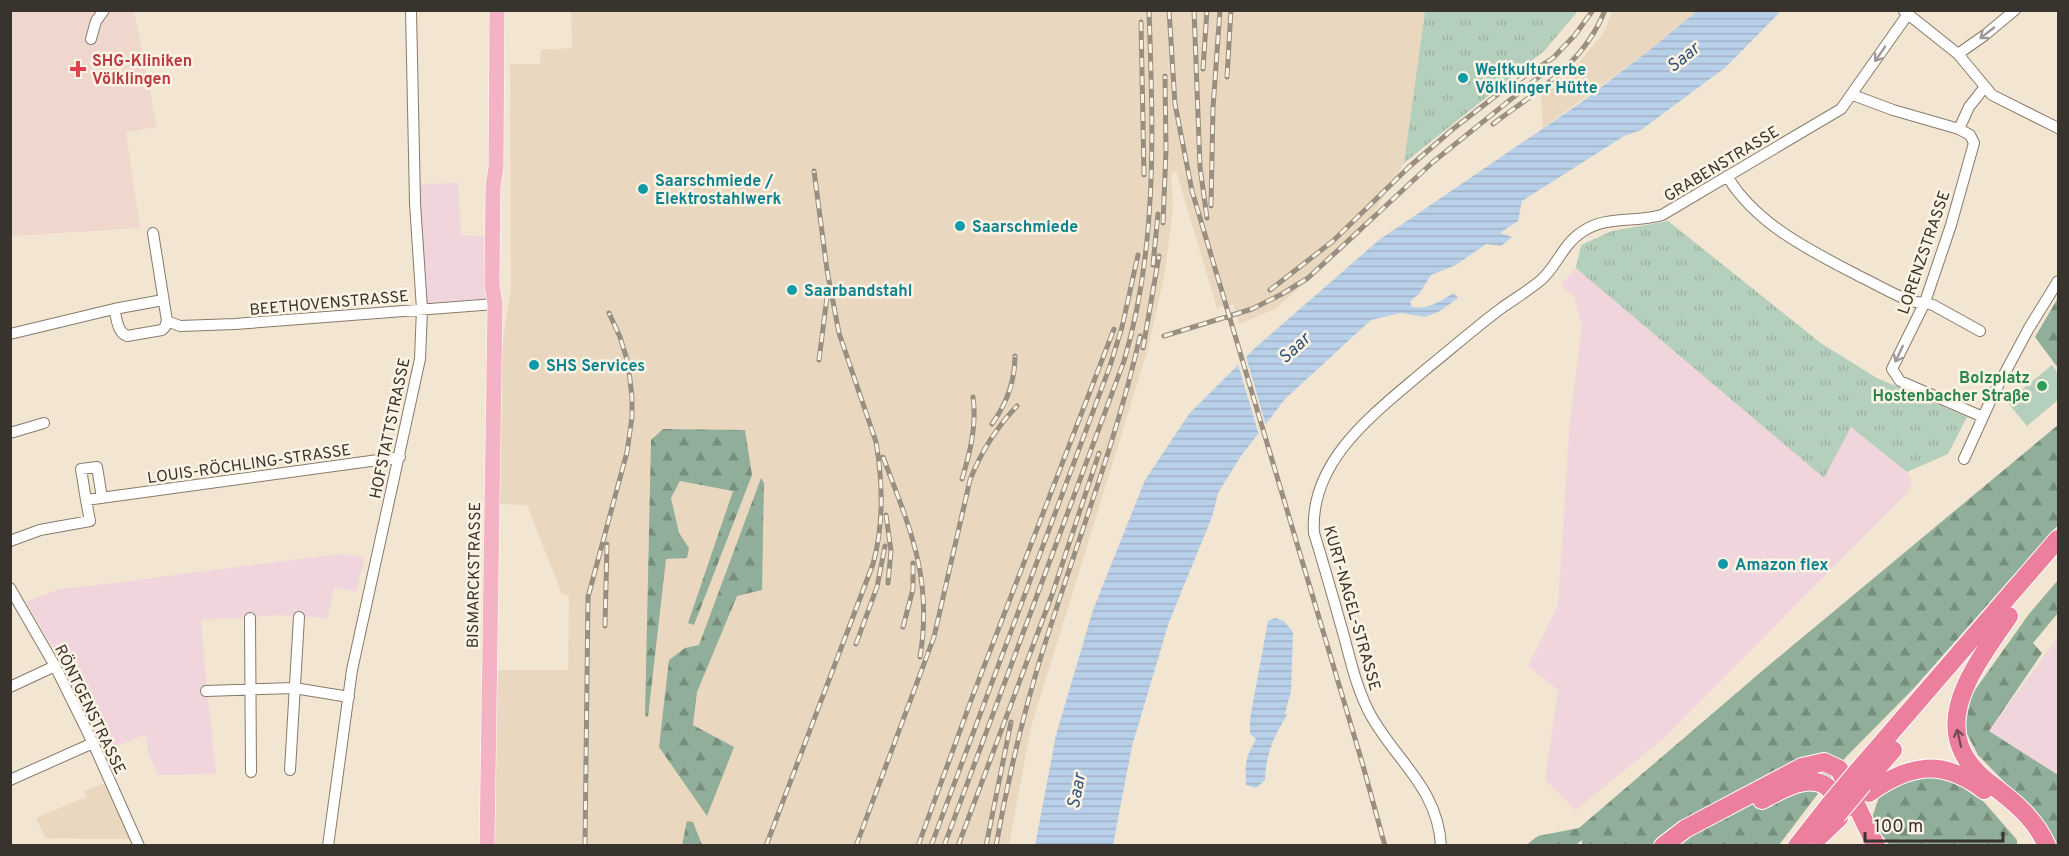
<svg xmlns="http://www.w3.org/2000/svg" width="2069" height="856" font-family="Overpass,sans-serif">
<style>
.commercial{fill:#f0d6dc}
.built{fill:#e9d8bf}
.medical{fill:#f0d7ce}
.grass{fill:url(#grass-tufts)}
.forest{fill:url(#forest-firs)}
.pitch{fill:#b5cfbd}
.water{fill:url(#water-rules)}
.pier{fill:#f2e5d2}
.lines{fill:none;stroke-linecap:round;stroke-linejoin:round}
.minor-casing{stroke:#877b6a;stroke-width:12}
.primary-casing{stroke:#fff;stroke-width:16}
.motorway-casing{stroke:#fff;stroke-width:20}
.minor{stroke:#fff;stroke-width:10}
.primary{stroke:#f4b2c5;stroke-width:15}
.motorway{stroke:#ec7f9e;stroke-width:18}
.rail-casing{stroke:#988f81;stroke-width:5}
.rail{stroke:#fdf3e4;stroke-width:3;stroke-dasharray:9;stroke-linecap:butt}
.motorway-bridge-casing{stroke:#fff;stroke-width:20;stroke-linecap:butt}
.motorway-bridge{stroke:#ec7f9e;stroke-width:18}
.oneway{stroke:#9c9996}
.oneway2{stroke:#774e54}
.health-dot{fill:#e0444e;stroke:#fdf3e4;stroke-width:2}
.culture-dot{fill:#0f9aa8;stroke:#fdf3e4;stroke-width:2}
.leisure-dot{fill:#2e9e5b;stroke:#fdf3e4;stroke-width:2}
.labels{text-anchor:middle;stroke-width:5;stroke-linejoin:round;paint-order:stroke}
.health-label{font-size:16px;font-weight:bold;fill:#be3a42;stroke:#fdf3e4;text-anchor:start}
.culture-label{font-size:16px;font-weight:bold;fill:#0d838f;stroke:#fdf3e4;text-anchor:start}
.street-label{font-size:16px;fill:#38332c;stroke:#fdf3e4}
.leisure-label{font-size:16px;font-weight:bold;fill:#27864d;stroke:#fdf3e4;text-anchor:end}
.water-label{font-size:18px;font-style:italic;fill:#305478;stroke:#fdf3e4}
</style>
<defs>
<pattern id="grass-tufts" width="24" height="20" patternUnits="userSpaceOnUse" patternTransform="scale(1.5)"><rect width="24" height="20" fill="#b5cfbd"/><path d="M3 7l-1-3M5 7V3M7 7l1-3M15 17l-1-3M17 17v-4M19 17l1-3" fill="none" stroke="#9cb2a3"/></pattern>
<pattern id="forest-firs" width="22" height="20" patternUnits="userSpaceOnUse" patternTransform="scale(1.5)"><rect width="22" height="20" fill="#90ae99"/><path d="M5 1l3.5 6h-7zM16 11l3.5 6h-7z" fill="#778e7d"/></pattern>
<pattern id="water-rules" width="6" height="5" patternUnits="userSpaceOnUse" patternTransform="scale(1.5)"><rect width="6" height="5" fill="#b9d0e9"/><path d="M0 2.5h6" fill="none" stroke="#a0b3c8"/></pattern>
</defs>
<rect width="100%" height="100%" fill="#f2e5d2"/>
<path class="commercial" d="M458 183 461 235 485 236 486 301 423 303 418 184Z
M1576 268 1824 478 1851 427 1907 472 1911 478V485L1907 493 1664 738 1576 810 1545 780 1558 690 1528 666 1558 605 1569 431 1582 325 1574 297 1561 285Z
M338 554 365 558 356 592 334 587 328 618 278 615 201 620 207 690 216 774 158 775 148 753 146 734 105 751 70 677 26 602 59 589 135 581 136 580Z
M2058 637V775L1989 731Z"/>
<path class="built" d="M571 11H1425L1404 163 1362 233 1275 309 1239 324 1233 304 1217 308 1176 171 1171 172 1173 207 1165 272 1148 349 1031 727 1009 845 494 846 496 670H568L569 595 562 594 527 505 498 504 501 353 511 288 510 64H540L541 50 572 48Z
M1612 11H1697L1651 49 1543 128 1541 95 1577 65 1604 32Z
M105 783 130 839 45 838 36 818 86 797 84 791Z"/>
<path class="medical" d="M11 11H134L157 127 126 132 140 228 11 236Z"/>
<path class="grass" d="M1425 11H1578L1544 51 1404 163Z
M1668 221 1822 344 1877 378 1967 417 1948 454 1907 472 1851 427 1824 478 1576 268 1581 245 1612 231Z"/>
<path class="forest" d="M2058 298V368L2035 337Z
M2058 425V525L1914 688 1845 758 1779 845 1582 846V840L1576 845 1525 846 1538 836 1579 828 1768 666Z
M663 429 745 430 752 475 694 625 688 623 733 491 680 481 671 498 679 533 689 548 687 558 666 559 648 717 645 716 651 440Z
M761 478 764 483 762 590 737 596 697 692 693 725 734 747 707 816 659 747 669 660 685 648 699 645Z
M2058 580V613L2033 643 2042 653 1989 731 2058 775V845H2056L2049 830 2037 815 1978 755 1965 730 1970 697 2029 614Z
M1921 777 1949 778 1984 802 2017 840V845H1890L1871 821 1879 797 1900 784Z
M687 821 693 822 702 845H682Z"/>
<path class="pitch" d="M2052 365 2058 373V400L2027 426 2007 402Z"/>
<path class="water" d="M1697 11H1781L1726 67 1641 130 1624 136 1522 201 1518 221 1500 233 1512 237 1501 246 1486 244 1456 265 1431 275 1419 294 1410 301 1412 307C1428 310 1440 301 1454 293L1458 298 1440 311 1425 317 1401 313 1371 320 1285 399 1241 456 1218 493 1212 517 1169 622 1132 746 1113 845 1035 846 1056 735 1093 610 1145 480 1189 414 1255 348 1379 240 1579 104 1651 49Z
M1275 618 1284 621 1293 632 1291 691 1285 713 1287 715C1274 736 1266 753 1265 780L1256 788 1246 785C1246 773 1244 764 1249 753 1251 747 1254 745 1256 739L1250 734V719L1268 621Z"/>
<path class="pier" d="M1245 353 1267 429 1260 438 1237 361Z"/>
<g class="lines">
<defs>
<path id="minor" d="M1904 11 1958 54 1992 95 2058 128
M91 39 96 21 104 10
M1958 54 1985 35 2015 10
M1853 95 1893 110 1959 129
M1727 176C1756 225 1813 252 1861 277 1878 285 1894 295 1911 301 1918 303 1925 302 1933 305L1980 331
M114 309C117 319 117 332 127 336L162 330 165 327 167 321 153 233
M167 321 180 326 235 324 495 304
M10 334 114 309 163 300
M1983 417 1900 381 1892 369 1925 302 1951 225 1974 143 1970 135 1959 129 1969 107 1984 88
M10 433 44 423
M1964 459 1993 395 2029 328 2058 281
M86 500 81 469 97 467 102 498
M10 541 40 530 90 521 86 500 400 457
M10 588 55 666 93 743 139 846
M250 618 251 772
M10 687 55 666
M206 691 294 688 349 697
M290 770 299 617
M10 780 93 743
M328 846 352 670 420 359 422 309 415 203 411 10
M1441 846C1438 786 1392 758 1368 710 1357 688 1351 663 1345 640 1335 604 1325 569 1314 533 1309 460 1375 413 1425 370 1451 349 1476 327 1503 307 1516 298 1529 290 1541 280 1557 266 1563 244 1582 232 1605 215 1636 223 1662 215L1841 109 1908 14"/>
<path id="primary" d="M487 846 495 304 492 285 493 187 496 167 497 10"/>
<path id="motorway" d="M2009 616C1974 668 1922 730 1988 782 2012 800 2035 818 2047 846
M1856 773 2058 539
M1863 784 1893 750
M1869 793C1910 764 1942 758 1984 790
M1762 800C1779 791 1808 773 1826 786 1834 792 1839 802 1845 809
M1818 838 1839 818
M1663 846 1685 829 1802 767 1824 762 1839 769 1876 846
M1797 846 1830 804"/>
</defs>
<use href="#minor" class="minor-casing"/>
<use href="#primary" class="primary-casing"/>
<use href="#motorway" class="motorway-casing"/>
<use href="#minor" class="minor"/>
<use href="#primary" class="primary"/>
<use href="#motorway" class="motorway"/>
<defs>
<path id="rail" d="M1169 10 1175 104 1192 191 1362 762 1385 846
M1194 10 1200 167 1207 218
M1141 22 1144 175
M1203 69 1207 10
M1227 77 1231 10
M1493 124C1537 91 1584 64 1605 10
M1211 206 1213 108 1220 10
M1163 223 1166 150 1165 76
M1153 265 1158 214
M1270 290 1333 241 1409 167 1453 129 1502 91 1553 58 1575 35 1593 10
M1164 336 1252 309 1282 294 1308 278 1433 162 1546 71
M1143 348 1159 256
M819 360 827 297
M992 424C1007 403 1015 382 1015 356
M883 457C910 528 933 579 920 657
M962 479C970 453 977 425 973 397
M886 515 891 551 888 583
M605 626 607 544
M903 627 913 589V563
M856 644 877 587 885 546
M585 846 588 597 627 452 632 417V397L628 363 620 337 609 313
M766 846 873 564C884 524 883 483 876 442L839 333 827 270 814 171
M856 846 934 637 970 480C981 452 996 428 1017 406
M918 846 973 695 1114 329
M931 846 1110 366 1122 327 1138 255
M944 846 1124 361C1158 247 1153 128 1149 10
M958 846 1053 592 1099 453
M986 846 1011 722
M996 846C1007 784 1021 723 1039 663 1072 554 1115 448 1140 336"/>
</defs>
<use href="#rail" class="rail-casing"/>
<use href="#rail" class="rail"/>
<defs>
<path id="motorway-bridge" d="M1830 804 1856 773
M1837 815 1863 784"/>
</defs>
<use href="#motorway-bridge" class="motorway-bridge-casing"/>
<use href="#motorway-bridge" class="motorway-bridge"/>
</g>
<defs><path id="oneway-shaft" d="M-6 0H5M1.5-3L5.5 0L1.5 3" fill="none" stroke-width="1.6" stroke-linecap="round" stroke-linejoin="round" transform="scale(1.5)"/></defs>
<g class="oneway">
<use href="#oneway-shaft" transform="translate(1987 33) rotate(142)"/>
<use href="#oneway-shaft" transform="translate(1880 54) rotate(125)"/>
<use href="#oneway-shaft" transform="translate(1899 354) rotate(115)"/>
</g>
<use class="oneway2" href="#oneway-shaft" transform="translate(1959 738) rotate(-103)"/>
<path class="health-dot" d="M75 60h6v6h6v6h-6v6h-6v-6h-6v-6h6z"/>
<g class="culture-dot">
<circle cx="1463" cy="78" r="6"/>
<circle cx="643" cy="189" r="6"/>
<circle cx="960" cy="226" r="6"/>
<circle cx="792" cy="290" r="6"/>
<circle cx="534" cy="365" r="6"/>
<circle cx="1723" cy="564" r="6"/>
</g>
<circle class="leisure-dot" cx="2042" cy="386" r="6"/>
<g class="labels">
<g class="health-label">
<text x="92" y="66">SHG-Kliniken<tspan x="92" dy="18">Völklingen</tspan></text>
</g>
<g class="culture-label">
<text x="1475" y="75">Weltkulturerbe<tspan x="1475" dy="18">Völklinger Hütte</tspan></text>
<text x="655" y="186">Saarschmiede /<tspan x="655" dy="18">Elektrostahlwerk</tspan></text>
<text x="972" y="232">Saarschmiede</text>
<text x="804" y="296">Saarbandstahl</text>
<text x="546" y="371">SHS Services</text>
<text x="1735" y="570">Amazon flex</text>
</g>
<g class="street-label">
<text transform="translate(1721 163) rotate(-31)" y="6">GRABENSTRASSE</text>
<text transform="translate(1923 252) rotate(-71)" y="6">LORENZSTRASSE</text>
<text transform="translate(329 302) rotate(-5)" y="6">BEETHOVENSTRASSE</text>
<text transform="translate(389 428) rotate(-78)" y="6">HOFSTATTSTRASSE</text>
<text transform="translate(249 463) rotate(-8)" y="6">LOUIS-RÖCHLING-STRASSE</text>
<text transform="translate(473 575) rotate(-89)" y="6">BISMARCKSTRASSE</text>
<text transform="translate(1353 608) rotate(74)" y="6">KURT-NAGEL-STRASSE</text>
<text transform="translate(91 709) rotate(64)" y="6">RÖNTGENSTRASSE</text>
</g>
<g class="leisure-label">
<text x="2030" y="383">Bolzplatz<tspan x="2030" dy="18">Hostenbacher Straße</tspan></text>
</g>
<g class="water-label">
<text transform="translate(1683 57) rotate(-39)" y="6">Saar</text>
<text transform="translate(1294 348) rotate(-43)" y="6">Saar</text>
<text transform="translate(1076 791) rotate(-79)" y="6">Saar</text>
</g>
</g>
<rect width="2069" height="856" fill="none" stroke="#38332c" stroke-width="24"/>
<path d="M1865 832v9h138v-9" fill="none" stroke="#38332c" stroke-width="3"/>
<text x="1874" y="832" font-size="18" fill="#38332c" stroke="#fdf3e4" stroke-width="4.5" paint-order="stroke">100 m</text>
</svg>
